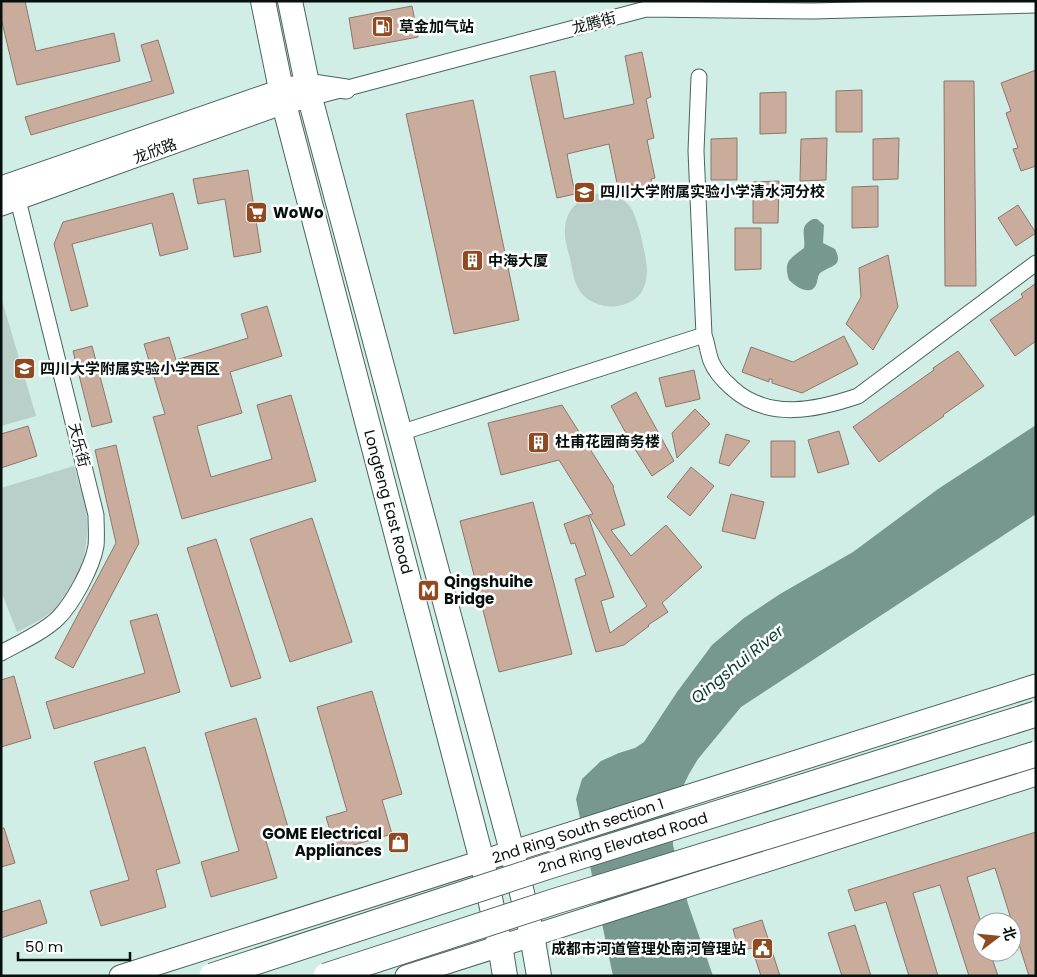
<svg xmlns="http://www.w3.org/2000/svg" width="1037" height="977" font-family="Poppins,'Noto Sans SC',sans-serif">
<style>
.green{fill:#b9cfc9}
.water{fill:#76988e}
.building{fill:#caac9d;stroke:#8d766b}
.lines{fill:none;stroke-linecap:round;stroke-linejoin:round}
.minor-casing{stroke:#49635c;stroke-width:17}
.tertiary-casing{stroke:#49635c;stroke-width:21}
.secondary-casing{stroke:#49635c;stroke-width:23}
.primary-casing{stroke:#49635c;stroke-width:26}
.minor{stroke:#fff;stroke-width:15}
.tertiary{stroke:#fff;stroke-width:19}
.secondary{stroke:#fff;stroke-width:21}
.primary{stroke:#fff;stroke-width:24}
.trunk-bridge-casing{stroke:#49635c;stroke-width:27;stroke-linecap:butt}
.trunk-bridge{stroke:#fff;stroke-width:25}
.labels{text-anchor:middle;stroke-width:5;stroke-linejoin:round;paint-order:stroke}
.street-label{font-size:15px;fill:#06110e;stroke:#fff}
.poi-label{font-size:15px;font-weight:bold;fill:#06110e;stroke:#fff;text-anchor:start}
.water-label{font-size:16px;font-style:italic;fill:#073d33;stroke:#fff}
</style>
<rect width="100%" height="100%" fill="#d0eee5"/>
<path class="green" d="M602 193C614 195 624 198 631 208 638 218 647 259 647 271 647 279 645 286 641 293 627 311 598 310 583 295 574 285 573 272 570 259 568 250 564 239 565 229 566 207 582 196 602 193Z
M1 297 36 416 1 426Z
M74 466C78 483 86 501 87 519 89 543 81 579 65 599 52 614 34 624 17 632L1 591V488Z"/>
<path class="water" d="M813 219H817L824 225 823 243 835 249C844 267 831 265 820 273 817 277 818 281 816 285 810 297 795 286 789 280 783 261 790 259 804 248 806 236 798 226 813 219Z
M1036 425V514L741 707 698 759 689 774 674 805 673 845 688 904 713 976H613L576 799 582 779 601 761 619 753 635 748 644 742 677 692 712 645 744 618 780 594 853 552 938 489Z"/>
<path class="building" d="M1 1H25L36 51 114 33 120 61 17 85 1 18Z
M412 6 418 37 354 49 349 18Z
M158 40 174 93 31 135 25 117 152 81 141 45Z
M642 52 651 97 646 99 654 138 647 140 655 178 651 179 653 187 634 192 632 184 618 188 609 144 567 154 575 194 557 198 530 76 555 71 564 119 634 104 625 56Z
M1036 70V166L1021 171 1013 149 1018 148 1006 113 1011 111 1001 83Z
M944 81H974L976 286H945Z
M862 90V132H836V91Z
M786 92V133L760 134V93Z
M473 100 519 320 454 334 406 114Z
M737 138V180H711V139Z
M827 138 826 180 800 181 801 139Z
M899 138 898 179 873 180V139Z
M248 170 261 252 234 257 225 199 198 204 193 179Z
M779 181 778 223H753V182Z
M878 186V227L852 228V187Z
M173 193 188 249 160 256 152 223 72 244 88 306 71 311 54 244 63 222Z
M1018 205 1036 233 1016 246 998 218Z
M735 228H761V269L735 270Z
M888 255 898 307 873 350 846 324 861 297 859 268Z
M1036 283V341L1015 356 990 320 1023 297 1021 294Z
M267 306 282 356 230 372 242 413 197 426 211 477 272 459 257 405 291 395 316 481 182 519 153 417 165 414 144 344 169 337 176 360 248 338 241 314Z
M844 336 858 364 802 393 772 383V379H769V382L742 372 751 347 793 362Z
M92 346 112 422 92 427 73 351Z
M958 351 984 386 943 415 944 416 879 462 853 427 934 370 933 368Z
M694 370 700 399 666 407 659 378Z
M636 392 674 461 652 476 633 446 611 406Z
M562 405 614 487 613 488 625 525 611 530 631 556 666 525 702 567 662 603 668 612 648 625 649 626 624 645 596 652 575 579 586 575 575 543 571 544 564 524 588 515 614 597 601 601 610 633 647 606 589 515 593 514 559 460 501 475 488 423Z
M695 409 710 424 677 458 672 433Z
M28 426 37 456 1 468V434Z
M839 431 849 464 818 473 808 440Z
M726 434 750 441 729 466 719 463Z
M771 441H795V477H771Z
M116 445 139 543 73 668 55 658 116 543 95 450Z
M691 467 714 486 690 516 667 497Z
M731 494 764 502 755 539 722 531Z
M533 502 572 654 499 672 460 521Z
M312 518 352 642 290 662 250 539Z
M216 539 261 678 231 687 187 548Z
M157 614 180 692 54 729 46 702 145 673 130 621Z
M14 676 31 738 1 747V680Z
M372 691 402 794 382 800 392 834 336 850 326 817 347 811 317 707Z
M256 718 290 834 266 841 277 878 211 897 201 862 239 851 205 733Z
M145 747 180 863 156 870 166 907 101 926 90 891 129 880 94 762Z
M1 828H4L15 863 1 867Z
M1036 832V976H1029L995 868 967 877 982 926V952H990L998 976H969L940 885 913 893 938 976H909L886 902 855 911 848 890Z
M40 900 47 923 1 938V912Z
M762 920 780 976H761L752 948 739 951 733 929Z
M855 925 871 976H842L828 933Z"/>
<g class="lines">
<defs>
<path id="minor" d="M699 77 696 151 704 335
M310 98 646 9 813 11 1036 5
M400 433 704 335C707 343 708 353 711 361 715 371 724 381 732 388 768 421 817 410 858 396L1036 263
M1 653C19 643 44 632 58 618 73 603 92 568 96 546 97 536 96 525 96 515L18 200"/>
<path id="tertiary" d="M1 186 281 89 306 83 346 89
M1 206 284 104 310 98"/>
<path id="secondary" d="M120 976 1036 685
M406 976 1036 775"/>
<path id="primary" d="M263 1 284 104 482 861 500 945 505 976
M290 1 310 98 512 851 532 935 539 976"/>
</defs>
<use href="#minor" class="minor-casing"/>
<use href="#tertiary" class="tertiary-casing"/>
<use href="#secondary" class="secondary-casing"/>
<use href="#primary" class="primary-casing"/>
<use href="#minor" class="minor"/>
<use href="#tertiary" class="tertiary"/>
<use href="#secondary" class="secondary"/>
<use href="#primary" class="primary"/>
<defs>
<path id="trunk-bridge" d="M212 976 549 866 1036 714
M326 976 556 901 1036 754"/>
</defs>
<use href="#trunk-bridge" class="trunk-bridge-casing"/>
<use href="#trunk-bridge" class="trunk-bridge"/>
</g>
<defs>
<symbol id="fuel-square" viewBox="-11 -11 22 22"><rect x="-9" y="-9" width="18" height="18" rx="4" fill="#8f4a21" stroke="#fff"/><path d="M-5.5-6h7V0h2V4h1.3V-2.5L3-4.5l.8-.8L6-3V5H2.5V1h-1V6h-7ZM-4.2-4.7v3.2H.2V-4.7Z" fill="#fff"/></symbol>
<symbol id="school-square" viewBox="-11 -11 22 22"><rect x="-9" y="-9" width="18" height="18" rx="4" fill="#8f4a21" stroke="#fff"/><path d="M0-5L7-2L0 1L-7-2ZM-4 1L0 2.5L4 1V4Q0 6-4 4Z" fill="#fff"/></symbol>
<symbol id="supermarket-square" viewBox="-11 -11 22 22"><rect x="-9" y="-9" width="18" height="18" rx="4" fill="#8f4a21" stroke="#fff"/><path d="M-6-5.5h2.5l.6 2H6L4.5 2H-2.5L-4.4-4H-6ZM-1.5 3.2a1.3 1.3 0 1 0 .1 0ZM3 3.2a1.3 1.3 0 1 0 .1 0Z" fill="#fff"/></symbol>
<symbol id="building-square" viewBox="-11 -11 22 22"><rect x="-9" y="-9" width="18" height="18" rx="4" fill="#8f4a21" stroke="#fff"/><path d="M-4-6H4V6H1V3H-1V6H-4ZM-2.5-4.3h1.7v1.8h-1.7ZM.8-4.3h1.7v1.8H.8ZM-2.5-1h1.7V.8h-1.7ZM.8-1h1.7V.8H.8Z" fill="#fff"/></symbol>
<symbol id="metro-square" viewBox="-11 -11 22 22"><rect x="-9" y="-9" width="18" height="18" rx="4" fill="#8f4a21" stroke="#fff"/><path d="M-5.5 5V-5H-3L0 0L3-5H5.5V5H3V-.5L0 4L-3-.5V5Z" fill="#fff"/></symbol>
<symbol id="shop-square" viewBox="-11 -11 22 22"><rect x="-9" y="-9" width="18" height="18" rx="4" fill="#8f4a21" stroke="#fff"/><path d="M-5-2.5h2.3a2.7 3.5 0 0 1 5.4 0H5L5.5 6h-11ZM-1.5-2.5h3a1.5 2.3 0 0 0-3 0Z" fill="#fff"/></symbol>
<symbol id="civic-square" viewBox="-11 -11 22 22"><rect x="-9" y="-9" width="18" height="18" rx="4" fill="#8f4a21" stroke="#fff"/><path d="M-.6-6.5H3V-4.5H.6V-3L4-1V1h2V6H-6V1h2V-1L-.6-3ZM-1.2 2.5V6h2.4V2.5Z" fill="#fff"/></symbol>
</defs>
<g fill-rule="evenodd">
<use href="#fuel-square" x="370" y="14" width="25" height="25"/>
<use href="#school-square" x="572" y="180" width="25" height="25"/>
<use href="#supermarket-square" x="244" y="200" width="25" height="25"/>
<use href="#building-square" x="460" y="248" width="25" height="25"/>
<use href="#school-square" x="12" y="356" width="25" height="25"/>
<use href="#building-square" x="526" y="430" width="25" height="25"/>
<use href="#metro-square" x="416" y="578" width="25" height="25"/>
<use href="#shop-square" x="386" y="830" width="25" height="25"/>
<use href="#civic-square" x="750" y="936" width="25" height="25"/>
</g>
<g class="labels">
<g class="street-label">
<text transform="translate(594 23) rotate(-15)" y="5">龙腾街</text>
<text transform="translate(155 151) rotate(-20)" y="5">龙欣路</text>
<text transform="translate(79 445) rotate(76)" y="5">天乐街</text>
<text transform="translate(388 502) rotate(75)" y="5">Longteng East Road</text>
<text transform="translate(578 831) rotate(-18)" y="5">2nd Ring South section 1</text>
<text transform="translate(623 843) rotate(-17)" y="5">2nd Ring Elevated Road</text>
</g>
<g class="poi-label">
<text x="399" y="32">草金加气站</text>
<text x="600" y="197">四川大学附属实验小学清水河分校</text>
<text x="273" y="218">WoWo</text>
<text x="488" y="266">中海大厦</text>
<text x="40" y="374">四川大学附属实验小学西区</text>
<text x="555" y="447">杜甫花园商务楼</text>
<text x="444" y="587">Qingshuihe<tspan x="444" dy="17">Bridge</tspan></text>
<text x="382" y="839" text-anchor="end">GOME Electrical<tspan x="382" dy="17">Appliances</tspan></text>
<text x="746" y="954" text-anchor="end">成都市河道管理处南河管理站</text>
</g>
<g class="water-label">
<text transform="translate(737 664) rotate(-39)" y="6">Qingshui River</text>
</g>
</g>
<rect width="1037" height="977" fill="none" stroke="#06110e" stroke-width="5"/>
<g transform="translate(997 937) rotate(74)"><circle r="24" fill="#ffffff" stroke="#9ba09f"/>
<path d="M0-4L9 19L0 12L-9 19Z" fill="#8f4a21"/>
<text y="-8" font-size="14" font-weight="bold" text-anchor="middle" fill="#06110e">北</text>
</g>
<path d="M18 952v8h112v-8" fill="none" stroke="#06110e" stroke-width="2.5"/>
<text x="25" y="952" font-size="15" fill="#06110e" stroke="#ffffff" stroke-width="4" paint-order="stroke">50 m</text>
</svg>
